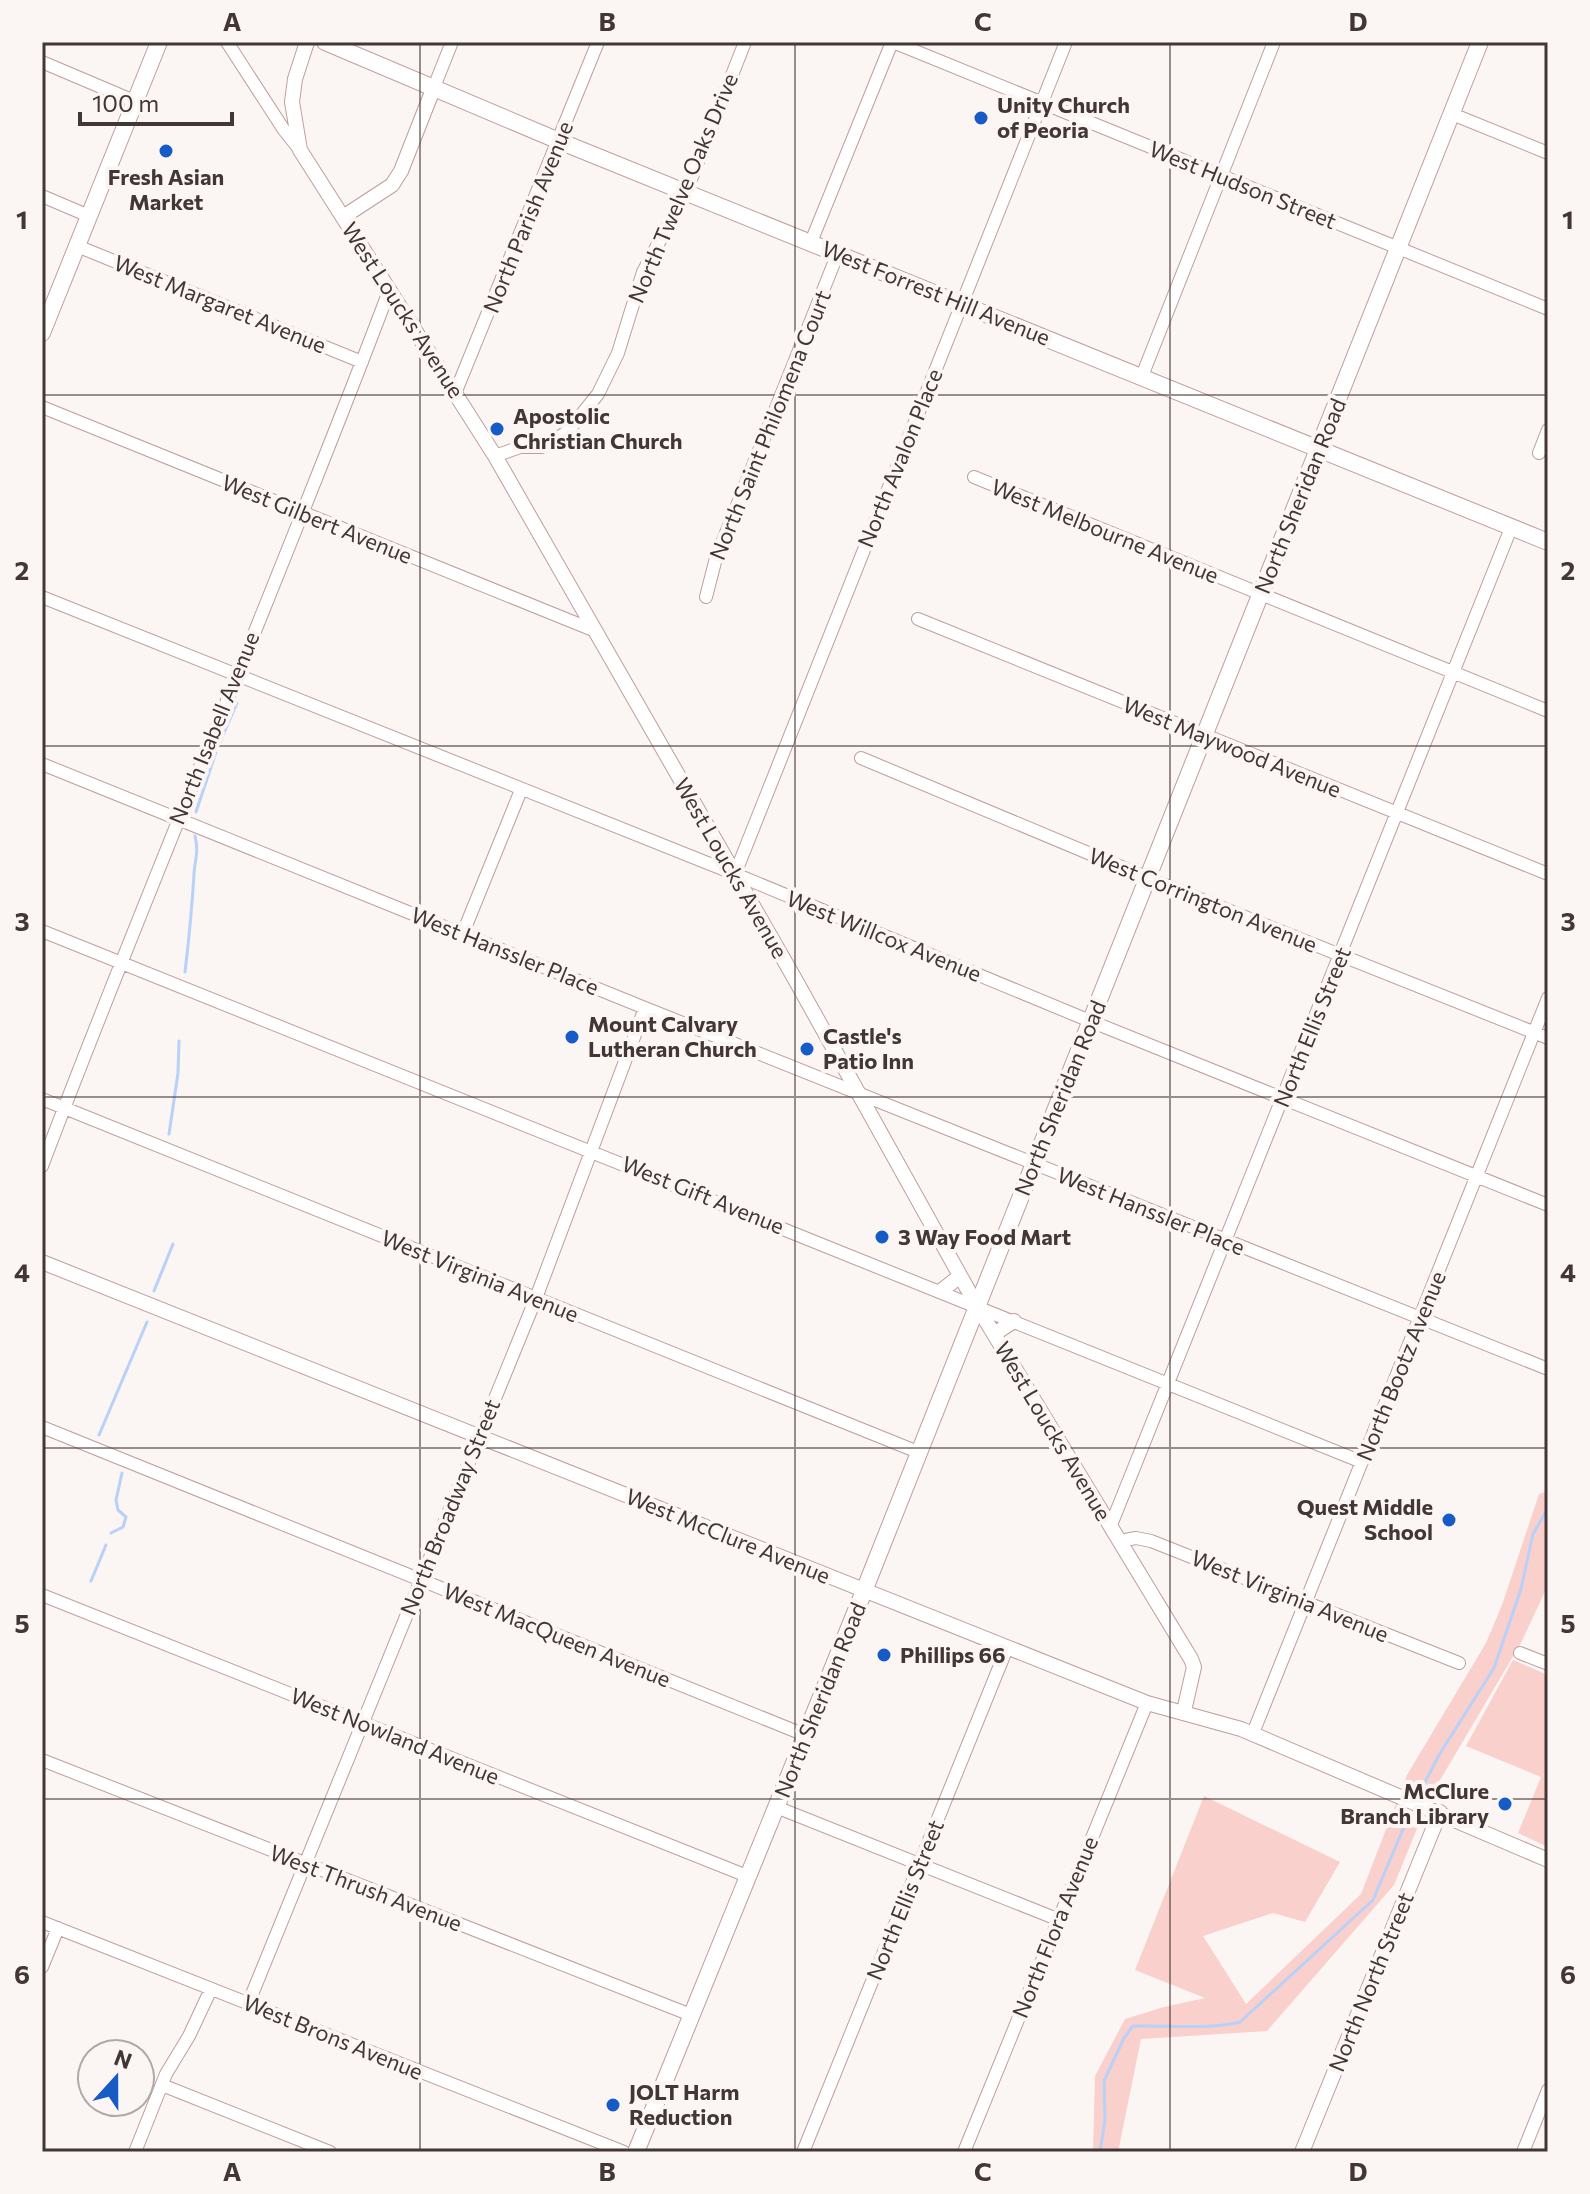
<svg xmlns="http://www.w3.org/2000/svg" width="1590" height="2194" font-family="Commissioner,sans-serif">
<style>
.green{fill:#f9d0cb}
.lines{fill:none;stroke-linecap:round;stroke-linejoin:round}
.stream{stroke:#b8d1f8;stroke-width:3}
.minor-casing{stroke:#bd9f9c;stroke-width:14}
.tertiary-casing{stroke:#bd9f9c;stroke-width:16}
.secondary-casing{stroke:#bd9f9c;stroke-width:18}
.minor{stroke:#fff;stroke-width:12}
.tertiary{stroke:#fff;stroke-width:14}
.secondary{stroke:#fff;stroke-width:16}
.grid{fill:none;stroke:#433735;stroke-width:2;stroke-opacity:0.55}
.poi-dot{fill:#165bc6;stroke:#fbf5f4;stroke-width:3}
.labels{text-anchor:middle;stroke-width:8;stroke-linejoin:round;paint-order:stroke}
.poi-label{font-size:22px;font-weight:bold;fill:#433735;stroke:#fbf5f4;text-anchor:start}
.street-label{font-size:22px;fill:#433735;stroke:#fbf5f4}
.neatline{fill:none;stroke:#433735;stroke-width:3}
.grid-label{font-size:26px;text-anchor:middle;font-weight:bold;fill:#433735}
</style>
<rect width="100%" height="100%" fill="#fbf5f4"/>
<path class="green" d="M1548 1491V1585L1521 1643 1430 1797 1394 1885 1267 2031 1141 2039 1118 2152H1093L1095 2076 1125 2019 1164 2007 1205 1998 1135 1970 1204 1796 1340 1862 1305 1922 1273 1913 1203 1936 1246 2004 1361 1894 1407 1775 1486 1643 1502 1605 1539 1494Z
M1513 1660 1548 1675V1847L1518 1833 1541 1777 1466 1746Z"/>
<g class="lines">
<path class="stream" d="M220 742 237 703
M196 812 216 752
M185 972C189 939 192 907 194 874 195 858 199 853 195 836
M169 1134 178 1073 179 1041
M154 1291 173 1244
M99 1435 147 1322
M111 1533 123 1527 126 1517 118 1510 116 1500 122 1473
M91 1581 106 1545
M1421 1790 1439 1755 1494 1668 1521 1589 1533 1534 1548 1508
M1100 2152 1105 2120 1104 2081 1124 2038 1133 2026C1169 2025 1206 2030 1240 2022L1373 1900 1406 1822"/>
<defs>
<path id="minor" d="M227 42 284 130 300 150
M893 42 1548 309
M42 62 134 101
M434 87 452 42
M1452 114 1548 153
M42 196 89 216
M811 242 892 42
M77 246 362 362
M1142 376 1274 42
M456 391 598 42
M42 407 593 630
M1539 453 1548 430
M495 456 520 447H541L550 444 569 430 598 394 618 353 643 272 686 192 745 42
M974 477 1548 711
M42 597 735 874 1090 1021 1548 1205
M706 597 716 558 838 253
M918 619 1548 874
M861 758 1155 881 1548 1038
M42 764 645 1008 1548 1369
M735 874 1066 42
M42 931 1362 1462
M463 933 521 790
M42 1099 918 1452
M42 1166C153 873 278 585 389 291
M42 1427 805 1735
M1111 1525 1511 528
M1120 1541 1136 1538 1151 1541 1459 1663
M42 1595 747 1876
M1520 1653 1548 1664
M1253 1733 1548 998
M42 1760 691 2015
M776 1807 1057 1919
M42 1922 624 2152
M42 1967 58 1928
M248 2004 536 1298 645 1008
M162 2085 330 2152
M135 2152 166 2074 189 2036 211 1989
M803 2152 1007 1648
M964 2152 1147 1703
M1523 2152 1548 2090"/>
<path id="tertiary" d="M307 42 295 79 292 102 300 150 495 456 796 981 977 1306 1191 1659 1194 1667 1184 1711
M343 217 392 185 401 171 434 87
M42 1262 1147 1703 1241 1729 1548 1860
M941 1291 960 1276
M994 1334 1014 1321
M1302 2152 1440 1812"/>
<path id="secondary" d="M325 42 559 141 1548 542
M42 333 159 42
M636 2152 864 1591 1480 42"/>
</defs>
<use href="#minor" class="minor-casing"/>
<use href="#tertiary" class="tertiary-casing"/>
<use href="#secondary" class="secondary-casing"/>
<use href="#minor" class="minor"/>
<use href="#tertiary" class="tertiary"/>
<use href="#secondary" class="secondary"/>
</g>
<path class="grid" d="M420 42V2152M795 42V2152M1170 42V2152M42 395H1548M42 746H1548M42 1097H1548M42 1448H1548M42 1799H1548"/>
<g class="poi-dot">
<circle cx="981" cy="118" r="8"/>
<circle cx="166" cy="151" r="8"/>
<circle cx="497" cy="429" r="8"/>
<circle cx="572" cy="1037" r="8"/>
<circle cx="807" cy="1049" r="8"/>
<circle cx="882" cy="1237" r="8"/>
<circle cx="1449" cy="1520" r="8"/>
<circle cx="884" cy="1655" r="8"/>
<circle cx="1505" cy="1804" r="8"/>
<circle cx="613" cy="2105" r="8"/>
</g>
<g class="labels">
<g class="poi-label">
<text x="997" y="113">Unity Church<tspan x="997" dy="25">of Peoria</tspan></text>
<text x="166" y="185" text-anchor="middle">Fresh Asian<tspan x="166" dy="25">Market</tspan></text>
<text x="513" y="424">Apostolic<tspan x="513" dy="25">Christian Church</tspan></text>
<text x="588" y="1032">Mount Calvary<tspan x="588" dy="25">Lutheran Church</tspan></text>
<text x="823" y="1044">Castle's<tspan x="823" dy="25">Patio Inn</tspan></text>
<text x="898" y="1245">3 Way Food Mart</text>
<text x="1433" y="1515" text-anchor="end">Quest Middle<tspan x="1433" dy="25">School</tspan></text>
<text x="900" y="1663">Phillips 66</text>
<text x="1489" y="1799" text-anchor="end">McClure<tspan x="1489" dy="25">Branch Library</tspan></text>
<text x="629" y="2100">JOLT Harm<tspan x="629" dy="25">Reduction</tspan></text>
</g>
<g class="street-label">
<text transform="translate(1243 185) rotate(22)" y="8">West Hudson Street</text>
<text transform="translate(683 188) rotate(-67)" y="8">North Twelve Oaks Drive</text>
<text transform="translate(528 217) rotate(-68)" y="8">North Parish Avenue</text>
<text transform="translate(936 293) rotate(22)" y="8">West Forrest Hill Avenue</text>
<text transform="translate(220 304) rotate(22)" y="8">West Margaret Avenue</text>
<text transform="translate(403 310) rotate(57)" y="8">West Loucks Avenue</text>
<text transform="translate(770 425) rotate(-68)" y="8">North Saint Philomena Court</text>
<text transform="translate(900 458) rotate(-68)" y="8">North Avalon Place</text>
<text transform="translate(1300 496) rotate(-68)" y="8">North Sheridan Road</text>
<text transform="translate(317 519) rotate(22)" y="8">West Gilbert Avenue</text>
<text transform="translate(1105 531) rotate(22)" y="8">West Melbourne Avenue</text>
<text transform="translate(214 728) rotate(-68)" y="8">North Isabell Avenue</text>
<text transform="translate(1232 747) rotate(22)" y="8">West Maywood Avenue</text>
<text transform="translate(731 868) rotate(60)" y="8">West Loucks Avenue</text>
<text transform="translate(1203 900) rotate(22)" y="8">West Corrington Avenue</text>
<text transform="translate(884 936) rotate(22)" y="8">West Willcox Avenue</text>
<text transform="translate(505 951) rotate(22)" y="8">West Hanssler Place</text>
<text transform="translate(1312 1027) rotate(-68)" y="8">North Ellis Street</text>
<text transform="translate(1060 1098) rotate(-68)" y="8">North Sheridan Road</text>
<text transform="translate(703 1195) rotate(22)" y="8">West Gift Avenue</text>
<text transform="translate(1151 1211) rotate(22)" y="8">West Hanssler Place</text>
<text transform="translate(480 1276) rotate(22)" y="8">West Virginia Avenue</text>
<text transform="translate(1401 1366) rotate(-68)" y="8">North Bootz Avenue</text>
<text transform="translate(1053 1431) rotate(59)" y="8">West Loucks Avenue</text>
<text transform="translate(450 1507) rotate(-68)" y="8">North Broadway Street</text>
<text transform="translate(728 1536) rotate(22)" y="8">West McClure Avenue</text>
<text transform="translate(1290 1596) rotate(22)" y="8">West Virginia Avenue</text>
<text transform="translate(557 1635) rotate(22)" y="8">West MacQueen Avenue</text>
<text transform="translate(820 1700) rotate(-68)" y="8">North Sheridan Road</text>
<text transform="translate(395 1736) rotate(22)" y="8">West Nowland Avenue</text>
<text transform="translate(366 1888) rotate(21)" y="8">West Thrush Avenue</text>
<text transform="translate(905 1900) rotate(-68)" y="8">North Ellis Street</text>
<text transform="translate(1055 1927) rotate(-68)" y="8">North Flora Avenue</text>
<text transform="translate(1371 1982) rotate(-68)" y="8">North North Street</text>
<text transform="translate(333 2037) rotate(22)" y="8">West Brons Avenue</text>
</g>
</g>
<rect width="1590" height="2194" fill="none" stroke="#fbf5f4" stroke-width="88"/>
<g transform="translate(116 2078) rotate(21)"><circle r="38" fill="#fbf5f4" stroke="#b1a9a8" stroke-width="2"/>
<path d="M0-6L14 30L0 20L-14 30Z" fill="#165bc6"/>
<text y="-12" font-size="22" font-weight="bold" text-anchor="middle" fill="#433735">N</text>
</g>
<path d="M80 112v12h152v-12" fill="none" stroke="#433735" stroke-width="4"/>
<text x="92" y="112" font-size="24" fill="#433735" stroke="#fbf5f4" stroke-width="6" paint-order="stroke">100 m</text>
<rect x="44" y="44" width="1502" height="2106" class="neatline"/>
<g class="grid-label">
<text x="232" y="31">A</text>
<text x="607" y="31">B</text>
<text x="983" y="31">C</text>
<text x="1358" y="31">D</text>
<text x="22" y="229">1</text>
<text x="1568" y="229">1</text>
<text x="22" y="580">2</text>
<text x="1568" y="580">2</text>
<text x="22" y="931">3</text>
<text x="1568" y="931">3</text>
<text x="22" y="1282">4</text>
<text x="1568" y="1282">4</text>
<text x="22" y="1633">5</text>
<text x="1568" y="1633">5</text>
<text x="22" y="1984">6</text>
<text x="1568" y="1984">6</text>
<text x="232" y="2181">A</text>
<text x="607" y="2181">B</text>
<text x="983" y="2181">C</text>
<text x="1358" y="2181">D</text>
</g>
</svg>
